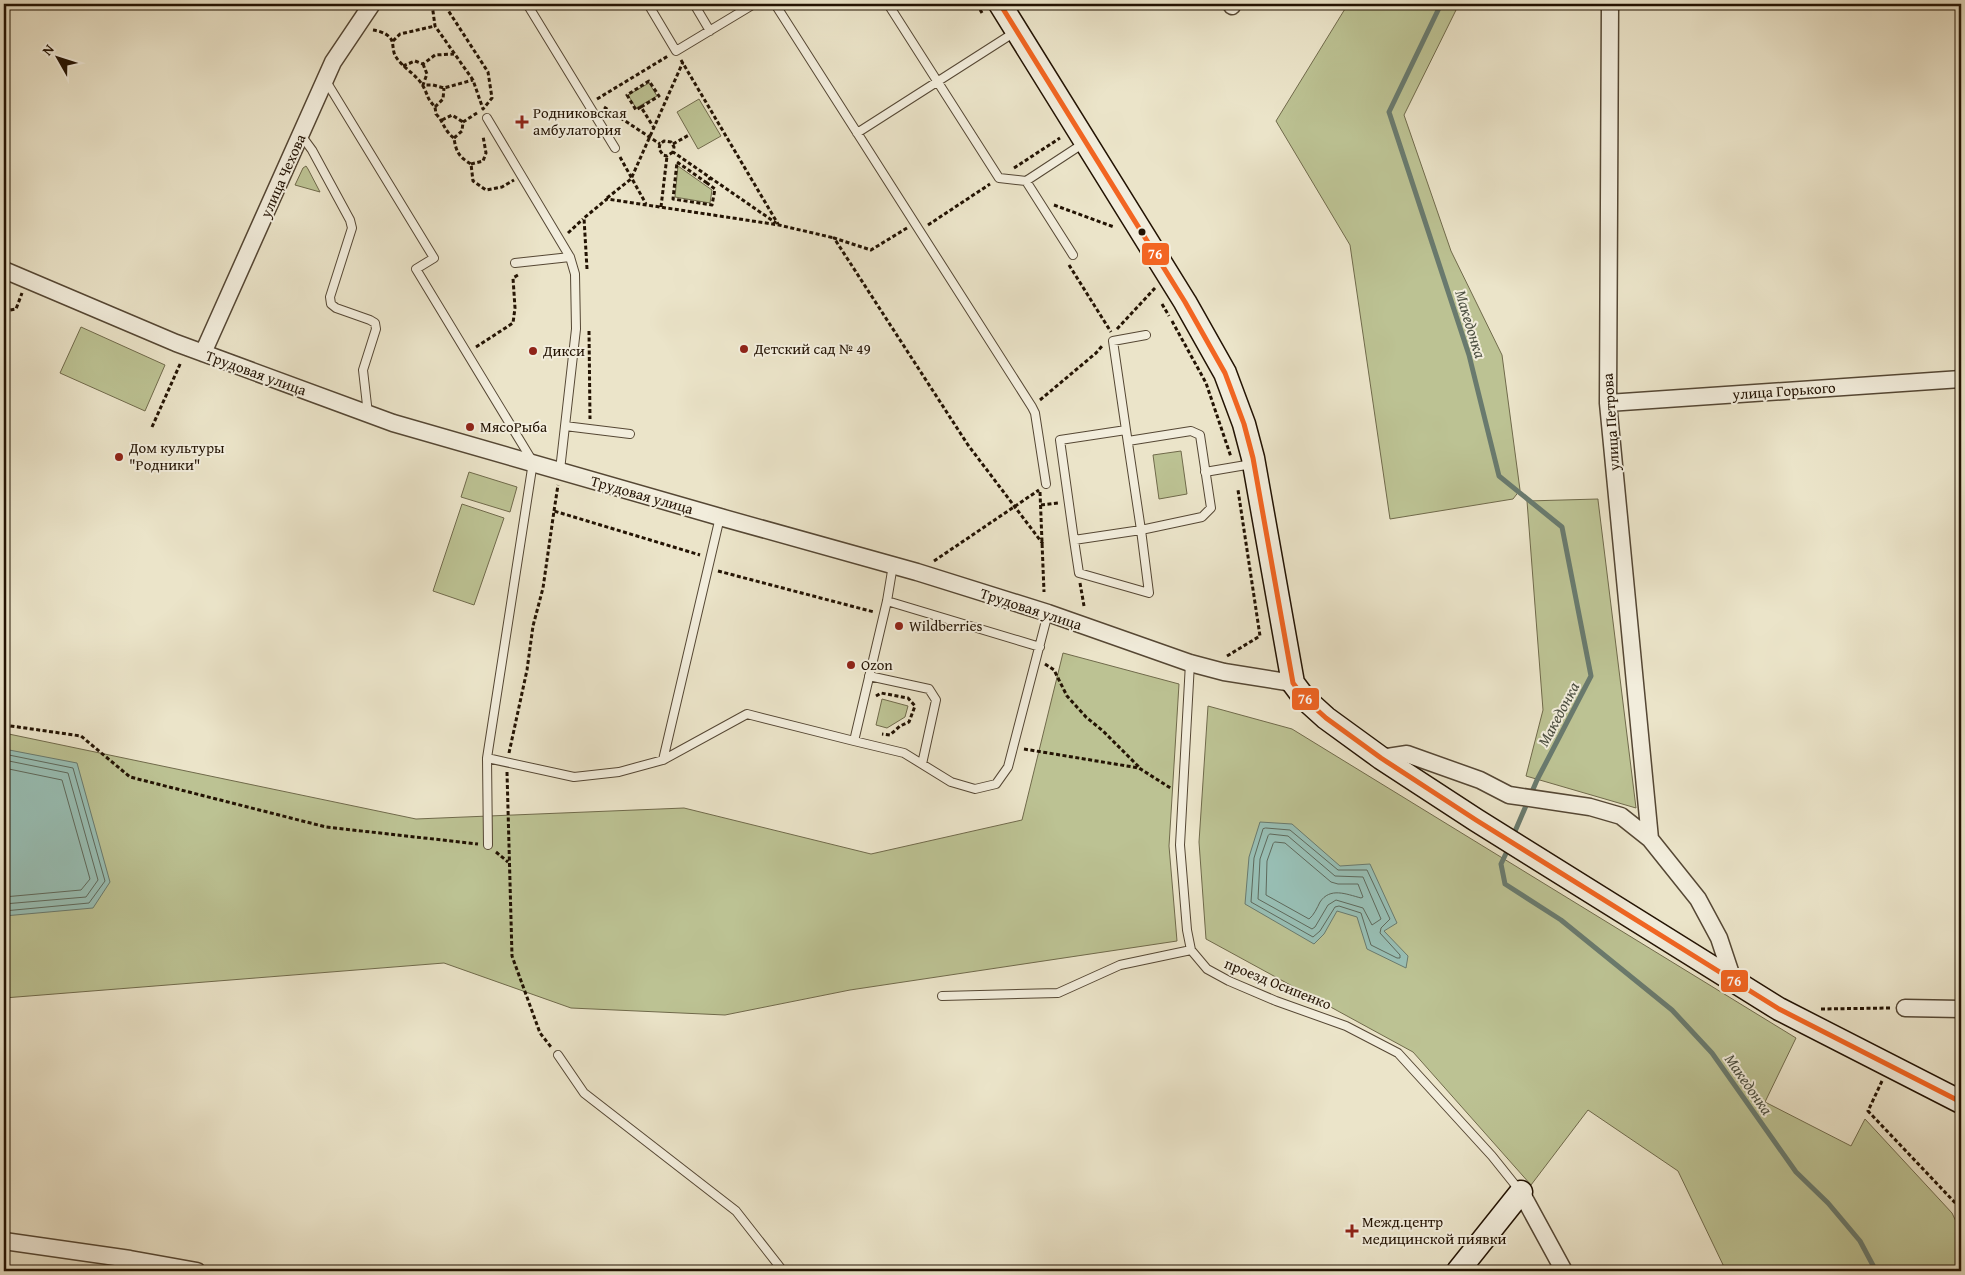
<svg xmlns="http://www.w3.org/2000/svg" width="1965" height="1275" font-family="'Gentium Book Plus',serif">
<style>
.green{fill:#bcc293;stroke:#706a4b}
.water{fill:#98bfb5;stroke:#697a6e}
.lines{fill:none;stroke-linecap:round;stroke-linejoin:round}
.shore{stroke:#5e695c;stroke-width:1}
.stream{stroke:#697a6e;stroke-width:5}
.lane-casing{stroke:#554734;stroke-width:10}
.street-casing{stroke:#554734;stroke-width:19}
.secondary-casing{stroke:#231303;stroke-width:25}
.path{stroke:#231303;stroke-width:3;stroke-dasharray:4 2.5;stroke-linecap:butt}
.lane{stroke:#f2eddc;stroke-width:8}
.street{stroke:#f2eddc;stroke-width:16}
.secondary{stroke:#f2eddc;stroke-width:22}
.bus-1-casing{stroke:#f2eddc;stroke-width:9}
.bus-1{stroke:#f26522;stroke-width:5}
.poi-dot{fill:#8f2418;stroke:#f2eddc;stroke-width:2}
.bus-dot{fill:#231303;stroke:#f2eddc;stroke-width:2}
.labels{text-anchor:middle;stroke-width:4;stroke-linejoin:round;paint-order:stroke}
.poi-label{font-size:15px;fill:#231303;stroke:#f2eddc;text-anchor:start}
.street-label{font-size:15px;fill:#231303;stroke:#f2eddc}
.water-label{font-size:16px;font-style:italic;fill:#4c4f41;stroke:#f2eddc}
.line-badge{stroke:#f2eddc;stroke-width:2}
.badge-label{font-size:14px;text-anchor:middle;font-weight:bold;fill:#fff}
</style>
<rect width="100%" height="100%" fill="#ebe4c9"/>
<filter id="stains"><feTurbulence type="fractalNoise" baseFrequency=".004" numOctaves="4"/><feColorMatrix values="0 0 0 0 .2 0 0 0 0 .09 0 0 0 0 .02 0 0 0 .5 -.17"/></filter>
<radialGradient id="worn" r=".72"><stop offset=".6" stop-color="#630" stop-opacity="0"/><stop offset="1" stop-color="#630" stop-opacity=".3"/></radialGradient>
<path class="green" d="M1348 4H1459L1404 115 1451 251 1502 355 1520 490 1513 499 1390 519 1350 245 1276 121Z
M649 83 657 96 636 108 628 95Z
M699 99 721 136 698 149 677 112Z
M306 166 308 169 320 192 295 185 303 168Z
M678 166 712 190 710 203 675 197Z
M81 327 165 365 145 411 60 373Z
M1181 451 1187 494 1159 499 1153 455Z
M469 472 517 487 510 512 461 497Z
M1598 499V500L1636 808 1526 776 1543 710 1527 501Z
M462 504 504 518 474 605 433 591Z
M1063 653 1179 684 1169 846 1177 941 850 990 725 1015 571 1008 444 963 4 998V733L416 819 684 808 871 854 1022 820Z
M882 699 908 706 905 717 887 728 876 725Z
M1208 706 1292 729 1796 1038 1765 1102 1851 1146 1865 1119 1952 1213 1961 1232V1271H1726L1678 1171 1588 1110 1531 1185 1413 1052 1206 939 1199 842Z"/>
<path class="water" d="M4 749 77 763 110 882 93 908 4 916Z
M1260 822 1292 824 1340 866 1370 864 1397 923 1384 931 1408 956 1406 968 1367 949 1357 917 1337 911 1324 934 1314 944 1245 904 1249 857Z"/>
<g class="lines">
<path class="shore" d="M4 754 73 768 105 881 89 903 4 911
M4 760 68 773 98 880 86 897 4 904
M4 768 62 780 90 879 81 890 4 897
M1266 828 1290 830 1338 870H1367L1390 919 1381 928 1380 933 1400 955V958H1397L1371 945 1361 913 1339 906 1335 907 1320 931 1313 937 1251 902 1254 858 1263 829Z
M1270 834 1288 836 1335 876 1363 877 1381 919 1372 925 1363 908 1336 900 1328 905 1315 927 1312 929 1258 899 1260 859 1268 836Z
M1275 842 1285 843 1331 882 1338 884H1358L1363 897 1361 898C1346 894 1330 887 1320 902 1317 908 1314 915 1309 919L1266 895 1267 861 1273 844Z"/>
<path class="stream" d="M1441 4 1389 112 1469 355 1499 476 1562 527 1591 676 1537 780 1513 836
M1509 847 1501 864 1505 884 1561 920 1672 1010 1712 1053 1796 1172 1828 1203 1860 1241 1876 1271"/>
<defs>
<path id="lane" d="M527 4 615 148
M648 4 676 51 754 4
M694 4 710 31
M775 4 1032 407 1035 413 1046 484
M888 4 999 178 1026 181 1084 143
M326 81 434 258 416 269 533 462 487 758 574 777 619 772 663 760 747 714 854 741 887 601 893 565
M487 118 570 257 575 274 576 329 560 470
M857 133 1015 32
M301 135 312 150 350 220 352 228 330 297 331 304 336 308 370 320 375 323 376 329 363 370 368 414
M1026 181 1073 255
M515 263 570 257
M565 426 630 434
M1126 430 1141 530 1074 540 1060 440Z
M1126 430 1113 341 1146 335
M1205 472 1252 464
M1074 540 1079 573 1149 593 1141 530 1202 517 1211 508 1200 435 1191 431 1128 441
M887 601 1040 647
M1190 663 1180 845 1187 930 1191 950 1207 969 1229 981 1276 1001 1346 1026 1398 1053 1492 1156 1520 1191
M869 676 929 689 936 700 922 764
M854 741 904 753 951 782 975 789 996 784 1008 767 1048 613
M487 758 488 845
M663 760 720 517
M942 996 1058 993 1120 965 1191 950
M558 1055 584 1093 736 1211 783 1271"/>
<path id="street" d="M1231 4 1232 6
M1610 4 1608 403 1650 839
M4 270 176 343 393 423 720 517 917 572 1048 613 1190 663 1224 672 1293 683
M203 353 333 62 372 4
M1608 403 1961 379
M1381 758 1407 754 1480 780 1509 795 1590 807 1621 816 1650 839 1698 899 1719 938 1733 980
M1905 1008 1961 1009
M1521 1192 1564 1271
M4 1241 130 1259 197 1271"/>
<path id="secondary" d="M1000 4 1185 302 1225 373 1244 424 1253 458 1293 683 1305 699 1326 718 1381 758 1476 820 1779 1009 1961 1102
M1458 1271 1521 1192"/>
</defs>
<use href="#lane" class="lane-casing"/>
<use href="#street" class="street-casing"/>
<use href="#secondary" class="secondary-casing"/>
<path class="path" d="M432 4 435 26 473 80 483 109 492 98 488 72 444 4
M977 4 982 13
M373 30C379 31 387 33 391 39 394 44 392 51 396 57 403 68 417 75 423 86 429 97 426 97 435 107L436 114C444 122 444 131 454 138 456 152 459 157 471 164L473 181 486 190 502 187 514 180
M393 41 400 34 435 26
M681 60 778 224
M423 64 427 74 423 85H433L444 88 473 80
M403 66 415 61 423 64 435 55 454 54
M597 99 668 56
M435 107 443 99 444 88
M604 107 660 144
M641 107 659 96 649 81 627 95 636 110 641 107 654 128
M442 120 452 115 463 122
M454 138 462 131 463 122 477 113
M673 144 689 135
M673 152 667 156 663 155 659 149 660 144 664 141 671 142 674 147 673 152 776 223
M620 157 646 204
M471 164 483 161 486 153 483 136
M1014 168 1060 138
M707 183 677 162 673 199 712 205 715 189 707 183 710 178
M607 198 631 179 683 62
M1054 205 1114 227
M661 207 667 156
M928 225 990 184
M907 228 871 250 834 238 968 445 1043 544
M568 233 583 219
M1069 265 1111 332
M587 269 584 218 607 199 779 225 834 238
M1162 304 1169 316
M4 311 16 309 22 293
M1172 321 1206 383 1231 457
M1117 329 1155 288
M589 331 590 419
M476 347 513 323 515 308 513 278 518 275
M1040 400 1096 353 1103 345
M152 427 181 362
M1040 492 1044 592
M1041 505 1058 503
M554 511 558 485
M934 561 1039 490
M718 571 874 612
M1080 583 1084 606
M1227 656 1260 636 1238 490
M1045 664 1054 670 1067 696 1086 717 1103 731 1139 767
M876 696 881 693 908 698 915 706 909 722 900 726 890 735 882 734
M4 725 81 736 130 777 326 827 478 844
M1024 749 1139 768 1172 789
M509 753 527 670 533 626 543 588 554 511 700 555
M507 772 512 956 540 1033 551 1047
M496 852 508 862
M1821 1009 1890 1008
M1882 1081 1868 1111 1961 1209"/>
<use href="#lane" class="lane"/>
<use href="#street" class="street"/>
<use href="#secondary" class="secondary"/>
<defs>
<path id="bus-1" d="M1000 4 1185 302 1225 373 1244 424 1253 458 1293 683 1305 699 1326 718 1381 758 1476 820 1779 1009 1961 1102"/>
</defs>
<use href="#bus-1" class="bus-1-casing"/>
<use href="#bus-1" class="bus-1"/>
</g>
<g class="poi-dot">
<path d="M519.5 114.5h5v5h5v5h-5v5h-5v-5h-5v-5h5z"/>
<circle cx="744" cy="349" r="5"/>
<circle cx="533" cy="351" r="5"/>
<circle cx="470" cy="427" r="5"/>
<circle cx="119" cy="457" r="5"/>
<circle cx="899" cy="626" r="5"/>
<circle cx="851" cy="665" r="5"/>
<path d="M1349.5 1223.5h5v5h5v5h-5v5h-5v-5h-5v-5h5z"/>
</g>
<circle class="bus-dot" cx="1142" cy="232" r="4.5"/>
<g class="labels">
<g class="poi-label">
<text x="533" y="118">Родниковская<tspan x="533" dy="17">амбулатория</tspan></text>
<text x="754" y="354">Детский сад № 49</text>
<text x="543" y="356">Дикси</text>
<text x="480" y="432">МясоРыба</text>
<text x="129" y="453">Дом культуры<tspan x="129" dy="17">"Родники"</tspan></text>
<text x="909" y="631">Wildberries</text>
<text x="861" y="670">Ozon</text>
<text x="1362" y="1227">Межд.центр<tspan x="1362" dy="17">медицинской пиявки</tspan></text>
</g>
<g class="street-label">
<text transform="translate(283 176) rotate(-66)" y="5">улица Чехова</text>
<text transform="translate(256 373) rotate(20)" y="5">Трудовая улица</text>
<text transform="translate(1784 391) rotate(-4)" y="5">улица Горького</text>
<text transform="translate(1611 422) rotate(-94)" y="5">улица Петрова</text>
<text transform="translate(642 495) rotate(16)" y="5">Трудовая улица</text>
<text transform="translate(1031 609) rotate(18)" y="5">Трудовая улица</text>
<text transform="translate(1278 984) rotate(22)" y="5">проезд Осипенко</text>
</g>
<g class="water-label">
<text transform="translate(1471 324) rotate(73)" y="6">Македонка</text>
<text transform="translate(1558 714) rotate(-62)" y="6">Македонка</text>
<text transform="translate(1749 1084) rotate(55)" y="6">Македонка</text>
</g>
</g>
<g class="line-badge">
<rect x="1141" y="242" width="29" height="24" rx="5" fill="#f26522"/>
<rect x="1291" y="687" width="29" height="24" rx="5" fill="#f26522"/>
<rect x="1720" y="969" width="29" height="24" rx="5" fill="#f26522"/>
</g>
<g class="badge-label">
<text x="1155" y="259">76</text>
<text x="1305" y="704">76</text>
<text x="1734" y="986">76</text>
</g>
<rect width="1965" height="1275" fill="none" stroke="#ebe4c9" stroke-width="20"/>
<rect x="5" y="5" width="1955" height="1265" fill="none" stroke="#231303" stroke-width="2.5"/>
<rect x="10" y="10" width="1945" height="1255" fill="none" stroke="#231303"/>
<g transform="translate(58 58) rotate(309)" stroke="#f2eddc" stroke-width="4" paint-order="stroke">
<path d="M0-4L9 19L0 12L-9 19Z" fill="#231303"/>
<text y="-8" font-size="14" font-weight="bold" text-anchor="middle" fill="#231303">N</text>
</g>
<rect width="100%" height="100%" filter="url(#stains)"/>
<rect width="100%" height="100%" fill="url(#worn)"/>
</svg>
